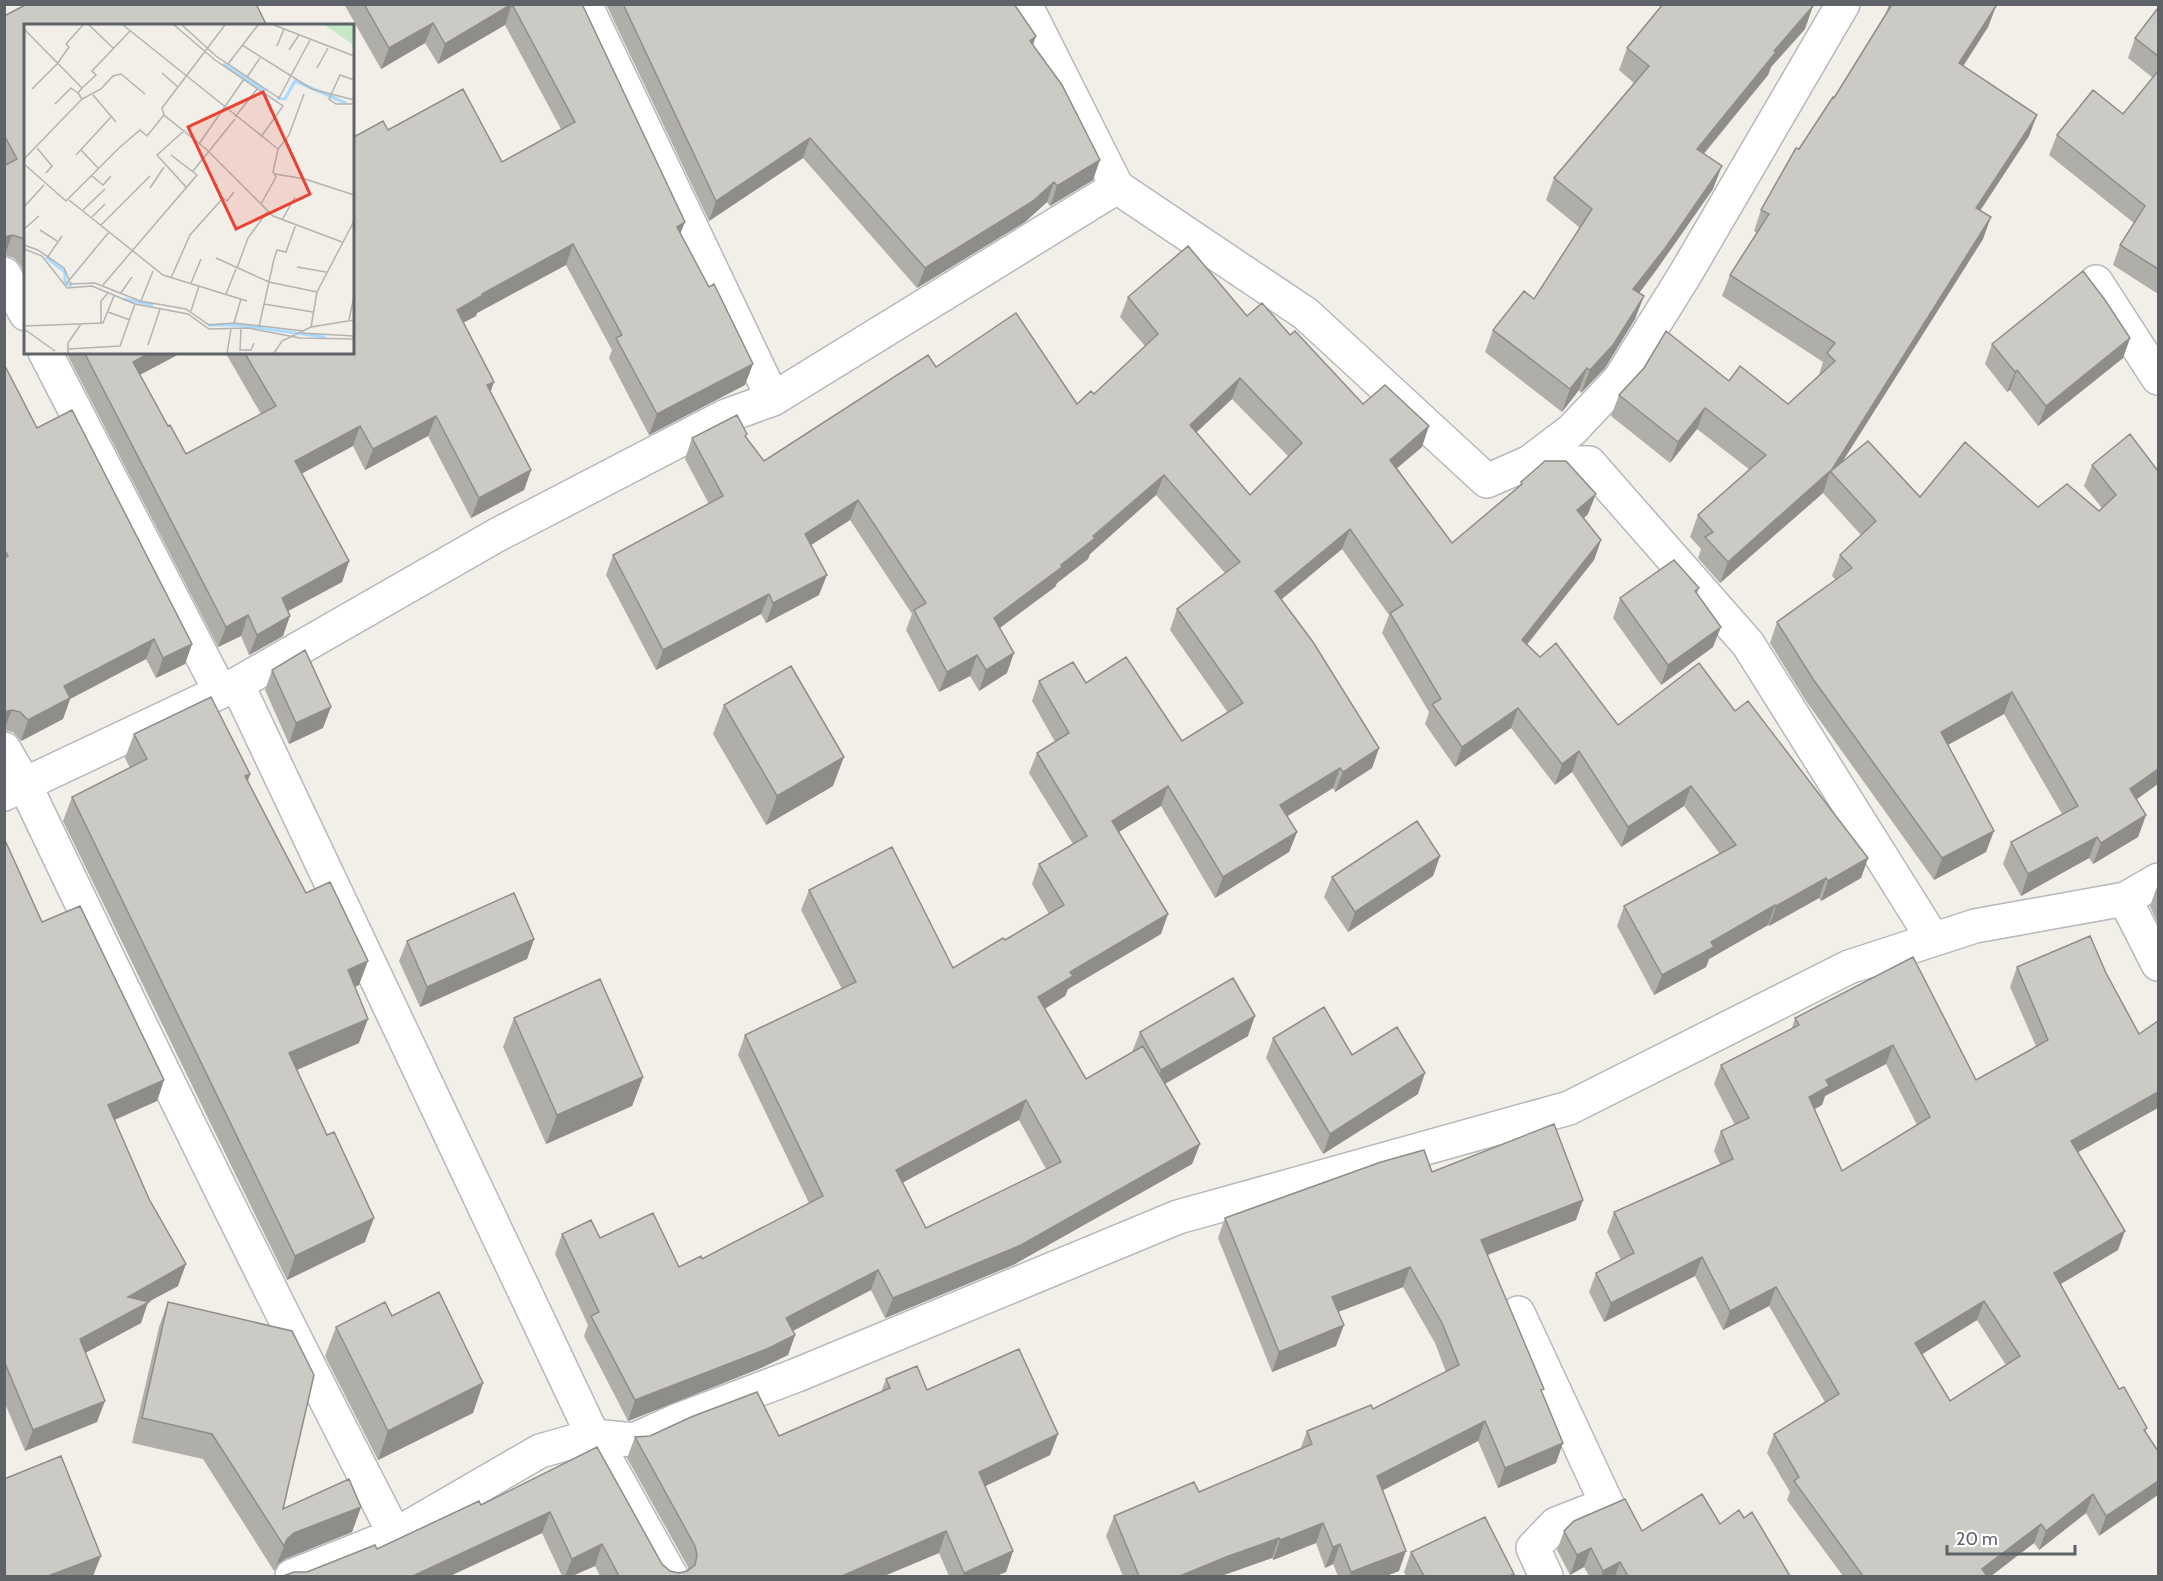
<svg xmlns="http://www.w3.org/2000/svg" width="2163" height="1581" font-family="Cabin,sans-serif">
<style>
.lines{fill:none;stroke-linecap:round;stroke-linejoin:round}
.minor-casing{stroke:#b5b8bc;stroke-width:36}
.minor{stroke:#fff;stroke-width:33}
.wall{fill:#afaea9;fill-rule:evenodd}
.shaded-wall{fill:#8f8d8a}
.building{fill:#cccac5;stroke:#8f8d8a;stroke-width:1.5;fill-rule:evenodd}
.inset-river{fill:none;stroke:#aadaff;stroke-width:3}
.inset-road{fill:none;stroke:#b3b3b1;stroke-width:1.5}
.view{fill:#ea4335;fill-opacity:0.15;stroke:#ea4335;stroke-width:3}
.inset-edge{fill:none;stroke:#5f6368;stroke-width:3}
</style>
<rect width="100%" height="100%" fill="#f1efe8"/>
<g class="lines">
<defs>
<path id="minor" d="M585 4 773 399
M1025 4 1117 187 1306 314 1487 481 1530 462 1589 463 1748 644 1933 939
M4 274 26 314
M2096 282 2158 378
M45 352 220 691
M1530 462 1572 430 1620 379 1686 273 1843 4
M237 684 593 1436 671 1576
M4 749 25 785C145 1037 267 1287 395 1535
M4 794 237 684 497 535 726 416 773 399 1117 187
M2125 899 2158 964
M1518 1313 1607 1504 1556 1524 1533 1548 1546 1576
M292 1576 395 1535 540 1451 593 1436 634 1440 676 1421 797 1375 1178 1217 1569 1108 1849 967 1975 926 2125 899 2158 880"/>
</defs>
<use href="#minor" class="minor-casing"/>
<use href="#minor" class="minor"/>
</g>
<path class="wall" d="M344 4H582L745 385 649 435 609 358 612 350 566 265 477 313 476 316 463 323 490 392 531 470 524 490 471 518 428 436 365 470 353 446 302 473 349 561 342 582 288 611 283 636 249 655 241 636 218 647 66 352H183L140 375 168 426 186 454 261 414 225 352H352L388 130 502 162 561 129 505 25 438 64 425 43 381 69Z
M606 4H1014L1093 180 1050 206 1047 202 1025 222 917 288 803 158 709 221Z
M1889 4 1996 6 1988 27 1963 66 2029 136 1980 211 1983 239 1842 462 1920 497 2038 507 2099 511 2102 508 2084 486 2092 465 2130 434 2136 800 2146 815 2138 837 2093 864 2089 858 2021 896 2003 864 2011 842 2062 814 2004 714 1948 745 1986 852 1934 880 1806 701 1770 643 1777 622 1836 580 1832 576 1840 555 1861 535 1823 493 1720 583 1698 558 1701 549 1690 537 1698 515 1750 470 1697 429 1670 463 1611 416 1619 395 1729 381 1788 404 1819 375 1823 362 1722 296 1730 275 1757 233 1754 231 1761 210 1799 149 1834 98 1885 16Z
M2158 8V294L2113 265 2120 245 2134 223 2049 155 2057 135 2123 114 2153 78 2128 58 2135 38Z
M4 16 26 26V274L20 265 14 258 4 255Z
M1805 29 1771 67 1768 75 1704 154 1713 189 1657 269 1639 293 1635 319 1605 368 1581 393 1579 390 1562 412 1485 352 1493 330 1534 299 1580 228 1546 200 1554 178 1634 83 1619 70 1627 48Z
M1128 297 1247 316 1290 335 1363 404 1422 447 1397 468 1452 543 1520 486 1521 482 1588 514 1584 518 1601 540 1594 560 1527 645 1618 725 1735 711 1868 858 1861 878 1821 901 1819 898 1769 926 1768 925 1709 959 1706 967 1654 995 1617 926 1624 906 1720 854 1684 806 1621 847 1572 772 1555 785 1511 728 1455 767 1425 724 1429 712 1382 633 1389 615 1342 549 1281 600 1379 748 1372 768 1335 792 1333 788 1287 816 1297 832 1289 852 1215 898 1161 806 1119 832 1161 934 1068 989 1065 996 1045 1009 1086 1079 1132 1052 1140 1032 1248 1036 1165 1084 1200 1144 1192 1164 1013 1265 885 1318 871 1290 793 1331 795 1335 788 1355 761 1368 628 1421 584 1336 588 1325 555 1254 562 1234 600 1238 679 1267 702 1259 809 1203 738 1055 745 1035 842 989 801 910 809 890 953 968 1005 940 1049 914 1032 884 1039 864 1073 844 1029 773 1037 753 1055 742 1032 701 1039 681 1086 683 1182 741 1228 713 1170 630 1177 609 1225 573 1156 495 1090 554 1088 559 1057 583 1055 587 1000 628 1007 673 979 691 970 676 939 692 906 630 912 614 850 520 811 545 819 595 766 623 761 614 656 670 606 575 613 555 709 504 685 459 692 438 746 437 764 461 936 367 1077 404 1094 394 1145 346 1120 317ZM1232 399 1288 456 1250 495 1196 432ZM1019 1120 1046 1169 926 1228 903 1182Z
M2130 338 2123 358 2038 426 2010 390 2007 392 1985 364 1992 344Z
M4 364 37 428 192 644 185 664 156 678 146 659 70 699 63 719 21 741 13 732 4 730Z
M1699 588 1697 594 1713 647 1661 685 1613 618 1620 598Z
M272 670 323 728 289 744 265 690Z
M724 705 833 786 766 825 713 734Z
M134 734 250 774 248 781 306 893 359 985 355 987 359 1043 297 1070 365 1242 287 1280 63 821 72 797 130 768 125 758Z
M4 838 42 922 164 1080 157 1101 115 1120 178 1286 148 1302 141 1323 85 1353 97 1422 25 1451 4 1401Z
M1440 856 1433 876 1348 932 1324 897 1332 877Z
M2158 884V924L2150 906Z
M2090 936 2078 1152 2118 1250 2061 1284 2119 1389 2147 1428 2099 1536 2086 1513 2039 1550 2034 1543 1991 1576H1843L1787 1500 1790 1492 1767 1453 1774 1434 1825 1402 1769 1306 1723 1330 1695 1276 1604 1322 1589 1292 1596 1273 1621 1260 1607 1232 1614 1212 1720 1164 1714 1151 1721 1131 1735 1125 1714 1084 1721 1065 1792 1028 1795 1018 1913 957 1976 1080 2036 1046 2010 987 2017 967ZM1886 1064 1917 1125 1842 1171 1814 1109 1822 1105 1825 1096ZM1977 1320 2006 1365 1950 1401 1922 1354Z
M534 939 527 959 420 1007 399 961 407 941Z
M514 1018 643 1077 632 1106 546 1144 503 1047Z
M1273 1038 1352 1055 1418 1094 1323 1154 1266 1058Z
M1432 1172 1576 1220 1488 1255 1542 1394 1556 1463 1498 1488 1478 1441 1382 1490 1399 1571 1386 1576H1338L1333 1564 1325 1568 1316 1543 1273 1560 1272 1558 1221 1576H1123L1106 1536 1114 1516 1199 1492 1300 1450 1307 1431 1373 1409 1446 1372 1435 1343 1403 1287 1338 1312 1336 1346 1272 1372 1218 1238 1225 1218Z
M168 1302 283 1509 361 1507 352 1532 285 1559 278 1564 274 1571 203 1459 132 1443 159 1327Z
M336 1327 483 1383 473 1413 378 1460 325 1356Z
M886 1379 927 1390 1058 1434 1050 1455 985 1486 1013 1551 1006 1572 996 1576H949L939 1553 884 1576H600L595 1566 572 1576H562L542 1533 450 1576H283L307 1572 377 1549 481 1505 597 1447 662 1564 670 1571 679 1573 687 1571 688 1570V1567L627 1458 635 1437 779 1436 881 1392Z
M1744 1518 1790 1576H1589L1584 1567 1570 1575 1557 1550 1564 1531H1642L1720 1524Z
M1411 1552 1514 1574 1513 1576H1406L1404 1572Z"/>
<path class="shaded-wall" d="M512 4 505 25 438 64 445 44Z
M1813 6 1805 29 1771 67 1768 75 1689 171 1697 149 1774 51Z
M1996 6 1988 27 1951 85 1959 63Z
M433 23 425 43 381 69 389 48Z
M1036 36 1029 57 1030 41Z
M2037 115 2029 136 1968 229 1976 208Z
M810 138 803 158 709 221 716 201Z
M1100 160 1093 180 1050 206 1057 186Z
M1722 166 1713 189 1657 269 1625 312 1633 289Z
M1054 182 1047 202 1025 222 917 288 925 268Z
M1991 217 1983 239 1834 475 1831 471Z
M685 222 677 242V227Z
M12 235 5 255H4V237Z
M573 244 566 265 477 313 476 316 449 330 457 310 482 294Z
M1644 296 1635 319 1605 368 1581 393 1590 370Z
M2130 338 2123 358 2038 426 2046 406Z
M151 352H183L126 382 133 362Z
M753 364 745 385 649 435 657 414Z
M1587 368 1579 390 1562 412 1570 389Z
M2017 370 2010 390 2007 392 2015 372Z
M1240 378 1232 399 1183 445 1190 425Z
M494 382 487 402V385Z
M1705 408 1697 429 1670 463 1678 442Z
M436 416 428 436 365 470 373 449Z
M360 426 353 446 288 481 295 461Z
M1429 426 1422 447 1383 480 1390 460Z
M531 470 524 490 471 518 479 498Z
M1830 471 1823 493 1720 583 1728 562Z
M1164 475 1156 495 1090 554 1088 559 1057 583 1055 587 986 638 994 618 1061 565Z
M1596 494 1588 514 1570 530 1577 510Z
M858 500 850 520 797 554 805 534Z
M1350 529 1342 549 1267 611 1275 591Z
M1601 540 1594 560 1514 660 1522 640Z
M349 561 342 582 275 618 282 598Z
M827 575 819 595 766 623 773 603Z
M769 594 761 614 656 670 663 650Z
M248 615 241 636 218 647 226 627Z
M290 616 283 636 249 655 257 635Z
M1721 627 1713 647 1661 685 1668 665Z
M154 639 146 659 70 699 63 719 21 741 28 720 64 686Z
M192 644 185 664 156 678 163 658Z
M1014 653 1007 673 979 691 986 670Z
M977 655 970 676 939 692 947 672Z
M2012 692 2004 714 1933 753 1941 732Z
M331 707 323 728 289 744 296 723Z
M1518 708 1511 728 1455 767 1462 747Z
M12 710 4 730V712Z
M1379 748 1372 768 1335 792 1343 772Z
M1579 751 1572 772 1555 785 1562 764Z
M844 757 833 786 766 825 777 796Z
M1340 768 1333 788 1273 825 1280 805Z
M2158 769V784L2122 810 2130 789Z
M250 774 242 798 245 776Z
M1168 786 1161 806 1104 841 1112 821Z
M1691 786 1684 806 1621 847 1628 827Z
M2146 815 2138 837 2093 864 2101 843Z
M1994 831 1986 852 1934 880 1942 858Z
M1297 832 1289 852 1215 898 1223 877Z
M2097 837 2089 858 2021 896 2028 874Z
M1440 856 1433 876 1348 932 1355 912Z
M1868 858 1861 878 1821 901 1828 881Z
M1826 878 1819 898 1769 926 1776 906Z
M1775 905 1768 925 1709 959 1706 967 1654 995 1662 975 1711 942Z
M1168 914 1161 934 1068 989 1065 996 1031 1017 1038 997 1070 972Z
M534 939 527 959 420 1007 427 987Z
M368 961 359 985 339 994 348 970Z
M1255 1016 1248 1036 1154 1090 1161 1070Z
M368 1019 359 1043 280 1077 289 1053Z
M1893 1045 1886 1064 1825 1096 1822 1105 1802 1116 1809 1097 1826 1080Z
M1425 1073 1418 1094 1323 1154 1330 1134Z
M643 1077 632 1106 546 1144 557 1115Z
M164 1080 157 1101 100 1126 108 1105Z
M2158 1092V1108L2064 1160 2071 1141Z
M1026 1100 1019 1120 889 1190 896 1170Z
M1200 1144 1192 1164 1013 1265 885 1318 893 1298Z
M1583 1200 1576 1220 1474 1260 1481 1240Z
M374 1218 365 1242 287 1280 295 1256Z
M2125 1231 2118 1250 2047 1292 2054 1273Z
M1702 1257 1695 1276 1604 1322 1611 1303Z
M186 1264 178 1286 148 1302 141 1323 72 1360 80 1339 128 1297Z
M1410 1267 1403 1287 1325 1317 1332 1297Z
M878 1270 871 1290 779 1338 786 1318Z
M1776 1287 1769 1306 1723 1330 1730 1311Z
M1984 1301 1977 1320 1908 1363 1915 1343Z
M1344 1325 1336 1346 1272 1372 1279 1352Z
M795 1335 788 1355 761 1368 628 1421 635 1400Z
M483 1383 473 1413 378 1460 388 1431Z
M105 1401 97 1422 25 1451 33 1430Z
M1485 1421 1478 1441 1370 1497 1377 1476Z
M1058 1434 1050 1455 971 1493 979 1472Z
M1563 1443 1556 1463 1498 1488 1505 1468Z
M2158 1481V1495L2099 1536 2106 1516Z
M2093 1494 2086 1513 2039 1550 2046 1531Z
M361 1507 352 1532 285 1559 278 1564 274 1571 287 1539 294 1533Z
M550 1512 542 1533 450 1576H413Z
M1323 1523 1316 1543 1273 1560 1280 1540Z
M2041 1524 2034 1543 1991 1576H1979L1982 1569Z
M946 1531 939 1553 884 1576H842Z
M1279 1538 1272 1558 1221 1576H1180L1226 1557Z
M602 1544 595 1566 572 1576H565L572 1559Z
M1340 1544 1333 1564 1325 1568 1333 1547Z
M1591 1548 1584 1567 1570 1575 1577 1555Z
M1013 1551 1006 1572 996 1576H963L964 1573Z
M1406 1551 1399 1571 1386 1576H1350L1351 1572Z
M101 1556 93 1576H48Z
M1620 1562 1615 1576H1601L1603 1571Z"/>
<path class="building" d="M27 4H256L267 26H26V242L22 238 12 235 4 237V166L17 159 4 135V16Z
M364 4H512L445 44 433 23 389 48Z
M512 4H582L685 222 677 227 709 287 714 284 753 364 657 414 616 338 622 335 573 244 482 294 483 295 457 310 494 382 487 385 531 470 479 498 436 416 373 449 360 426 295 461 349 561 282 598 290 616 257 635 248 615 226 627 84 352H151L133 362 168 426 170 425 186 454 276 406 244 352H352V138L383 121 388 130 463 89 502 162 575 122Z
M623 4H1014L1036 36 1030 41 1062 85 1100 160 1057 186 1054 182 1033 201 925 268 810 138 716 201Z
M1663 4H1811L1813 6 1774 51 1776 52 1697 149 1722 166 1666 247 1633 289 1644 296 1613 345 1590 370 1587 368 1570 389 1493 330 1524 291 1534 299 1592 209 1554 178 1649 66 1627 48Z
M1889 4H1994L1996 6 1959 63 2037 115 1976 208 1991 217 1831 471 1868 441 1920 497 1965 442 2038 507 2067 484 2099 511 2116 495 2092 465 2130 434 2158 471V769L2130 789 2146 815 2101 843 2097 837 2028 874 2011 842 2078 806 2012 692 1941 732 1994 831 1942 858 1813 679 1777 622 1852 568 1840 555 1876 521 1830 471 1728 562 1705 537 1713 532 1698 515 1766 455 1705 408 1678 442 1619 395 1644 368 1666 331 1729 381 1740 366 1788 404 1835 361 1827 353 1835 343 1730 275 1769 214 1761 210 1796 148 1799 149 1833 97 1834 98 1891 6Z
M2158 8V56L2135 38Z
M2158 71V269L2120 245 2145 206 2057 135 2093 90 2123 114Z
M1188 246 1247 316 1262 303 1290 335 1295 331 1363 404 1385 385 1429 426 1390 460 1452 543 1522 484 1521 482 1545 461H1566L1596 494 1577 510 1601 540 1522 640 1540 657 1556 643 1618 725 1699 663 1735 711 1748 701 1868 858 1828 881 1826 878 1776 906 1775 905 1711 942 1714 947 1662 975 1624 906 1736 845 1691 786 1628 827 1579 751 1562 764 1518 708 1462 747 1432 704 1441 699 1390 613 1403 605 1350 529 1275 591 1313 642 1379 748 1343 772 1340 768 1280 805 1297 832 1223 877 1168 786 1112 821 1168 914 1070 972 1073 976 1038 997 1086 1079 1143 1046 1200 1144 1021 1245 893 1298 878 1270 786 1318 795 1335 769 1348 635 1400 591 1316 599 1312 562 1234 591 1220 600 1238 653 1213 679 1267 701 1256 702 1259 823 1196 745 1035 856 982 809 890 892 847 953 968 1003 938 1005 940 1064 905 1039 864 1087 836 1037 753 1069 733 1039 681 1073 662 1086 683 1126 657 1182 741 1243 703 1177 609 1240 562 1164 475 1093 536 1095 538 1061 565 1062 567 994 618 1014 653 986 670 977 655 947 672 914 610 926 603 858 500 805 534 827 575 773 603 769 594 663 650 613 555 723 496 692 438 737 415 747 434 745 436 764 461 928 355 936 367 1016 313 1077 404 1091 391 1094 394 1158 334 1128 297ZM1240 378 1302 443 1250 495 1190 425ZM1026 1100 1061 1162 926 1228 896 1170Z
M2083 271 2105 300 2130 338 2046 406 2017 370 2015 372 1992 344Z
M4 364 37 428 72 410 192 644 163 658 154 639 64 686 70 698 28 720 20 712 12 710 4 712V558L8 556 4 549Z
M1674 560 1699 588 1695 591 1721 627 1668 665 1620 598Z
M305 650 331 707 296 723 272 670Z
M791 666 844 757 777 796 724 705Z
M211 697 250 774 245 776 306 893 330 882 368 961 348 970 368 1019 289 1053 327 1135 334 1132 374 1218 295 1256 72 797 147 759 134 734Z
M1417 821 1440 856 1355 912 1332 877Z
M4 838 42 922 80 906 164 1080 108 1105 149 1199 186 1264 128 1297 149 1302 80 1339 105 1401 33 1430 4 1361Z
M514 893 534 939 427 987 407 941Z
M2090 936 2106 973 2139 1034 2158 1021V1092L2071 1141 2125 1231 2054 1273 2119 1389 2124 1387 2147 1428 2144 1430 2158 1451V1481L2106 1516 2093 1494 2046 1531 2041 1524 1982 1569 1987 1576H1863L1794 1481 1799 1477 1774 1434 1839 1394 1776 1287 1730 1311 1702 1257 1611 1303 1596 1273 1634 1253 1614 1212 1733 1159 1721 1131 1749 1118 1721 1065 1799 1025 1795 1018 1913 957 1976 1080 2048 1040 2017 967ZM1893 1045 1930 1117 1842 1171 1809 1097 1829 1086 1826 1080ZM1984 1301 2020 1356 1950 1401 1915 1343Z
M1233 978 1255 1016 1161 1070 1140 1032Z
M600 979 643 1077 557 1115 514 1018Z
M1324 1007 1352 1055 1397 1027 1425 1073 1330 1134 1273 1038Z
M1554 1124 1583 1200 1481 1240 1544 1389 1541 1390 1563 1443 1505 1468 1485 1421 1377 1476 1406 1551 1351 1572 1340 1544 1333 1547 1323 1523 1280 1540 1279 1538 1226 1557 1180 1576H1139L1114 1516 1194 1482 1199 1492 1312 1444 1307 1431 1371 1405 1373 1409 1459 1365 1442 1323 1410 1267 1332 1297 1344 1325 1279 1352 1225 1218 1381 1162 1424 1150 1432 1172Z
M439 1292 483 1383 388 1431 336 1327 385 1302 392 1316Z
M168 1302 292 1331 314 1375 283 1509 349 1479 361 1507 294 1533 287 1539 284 1546 212 1434 142 1418Z
M1019 1349 1058 1434 979 1472 1013 1551 964 1573 946 1531 842 1576H619L602 1544 572 1559 550 1512 413 1576H283L294 1572H307L375 1545 377 1549 479 1501 481 1505 597 1447 662 1564 670 1571 679 1573 687 1571 695 1565 697 1555 695 1546 635 1437 650 1436 691 1417 757 1392 779 1436 890 1388 886 1379 917 1366 927 1390Z
M61 1456 101 1556 48 1576H4V1479Z
M1702 1494 1720 1524 1739 1510 1744 1518 1752 1512 1790 1576H1628L1620 1562 1603 1571 1591 1548 1577 1555 1564 1531 1574 1521 1625 1499 1642 1531Z
M1485 1517 1514 1574 1509 1576H1424L1411 1552Z"/>
<g transform="translate(24 24)">
<rect width="330" height="330" fill="#f1efe8"/>
<path d="M301 1H330V29L328 20Z" fill="#c5e8c5"/>
<path class="inset-river" d="M199 40 242 67M253 74 261 75 271 57 322 79M22 233 41 248V259L48 262M100 275 129 281M184 301H213L301 313"/>
<path class="inset-road" d="M65 1 89 24M99 1 254 125M150 1 191 36 259 82 237 113M158 1 192 32 255 74 286 16M201 1 138 84 140 91 182 125 249 192 318 218M250 1 330 32M0 5 58 64 54 69 58 75M218 21 288 65 330 76M253 22 260 5M265 26 275 11M204 40 234 1M293 44 304 24M138 49 154 63M223 53 236 34M330 56 316 51 305 75 312 80H330M58 64 72 51 68 47 106 7M8 65 33 40 45 23 42 20 59 1M69 71 92 98M31 80 47 64 54 69M211 93 234 64M161 106 133 131 162 163M175 120 220 55M13 124 28 142 22 149M57 126 75 145M52 131 87 93M0 135 58 75 77 65 89 52 97 50 121 70M0 140 42 177 95 124 116 106 123 112 140 91M169 147 211 95M251 150 281 155 330 171M68 152 79 161 87 152M126 164 140 143M45 176 139 251 223 277M237 180 252 153 249 148 254 125 265 111 280 70M0 183 20 161M59 186 81 165M68 193 81 180M258 196 271 173M77 201 126 152M0 205 15 192M16 206 33 217M0 221 14 226 40 244 47 260 71 259 116 277 162 285 185 301 210 299 280 307M0 225 18 232 43 264 68 262 111 280 164 290 185 305 224 304 276 314 330 315M23 234 38 212M192 234 245 258 293 268M273 243 302 248M213 244 224 214 243 188M147 254 166 211 199 174 203 177 210 168M167 259 177 235M42 260 85 208M79 261 173 151 147 131M96 270 108 253M202 270 212 245M117 277 129 247M240 280 289 288M167 287 175 262M84 288 106 296M325 296 330 272M77 299V277L85 268M210 299 217 275M0 302 79 299 90 272M235 303 250 235 253 226 262 228 272 200M287 303 293 268 330 197M217 304 216 326H227L230 319M0 305 31 327M277 309 330 312M124 321 136 285M44 325 96 322 111 280M44 329V319L57 300M203 329 207 305M250 329 258 317 287 303 330 296"/>
<path class="view" d="M239 68 286 170 212 205 164 103Z"/>
<rect width="330" height="330" class="inset-edge"/>
</g>
<rect width="2163" height="1581" fill="none" stroke="#5f6368" stroke-width="12"/>
<path d="M1947 1545v9h128v-9" fill="none" stroke="#5f6368" stroke-width="3"/>
<text x="1956" y="1545" font-size="18" fill="#5f6368" stroke="#ffffff" stroke-width="4.5" paint-order="stroke">20 m</text>
</svg>
